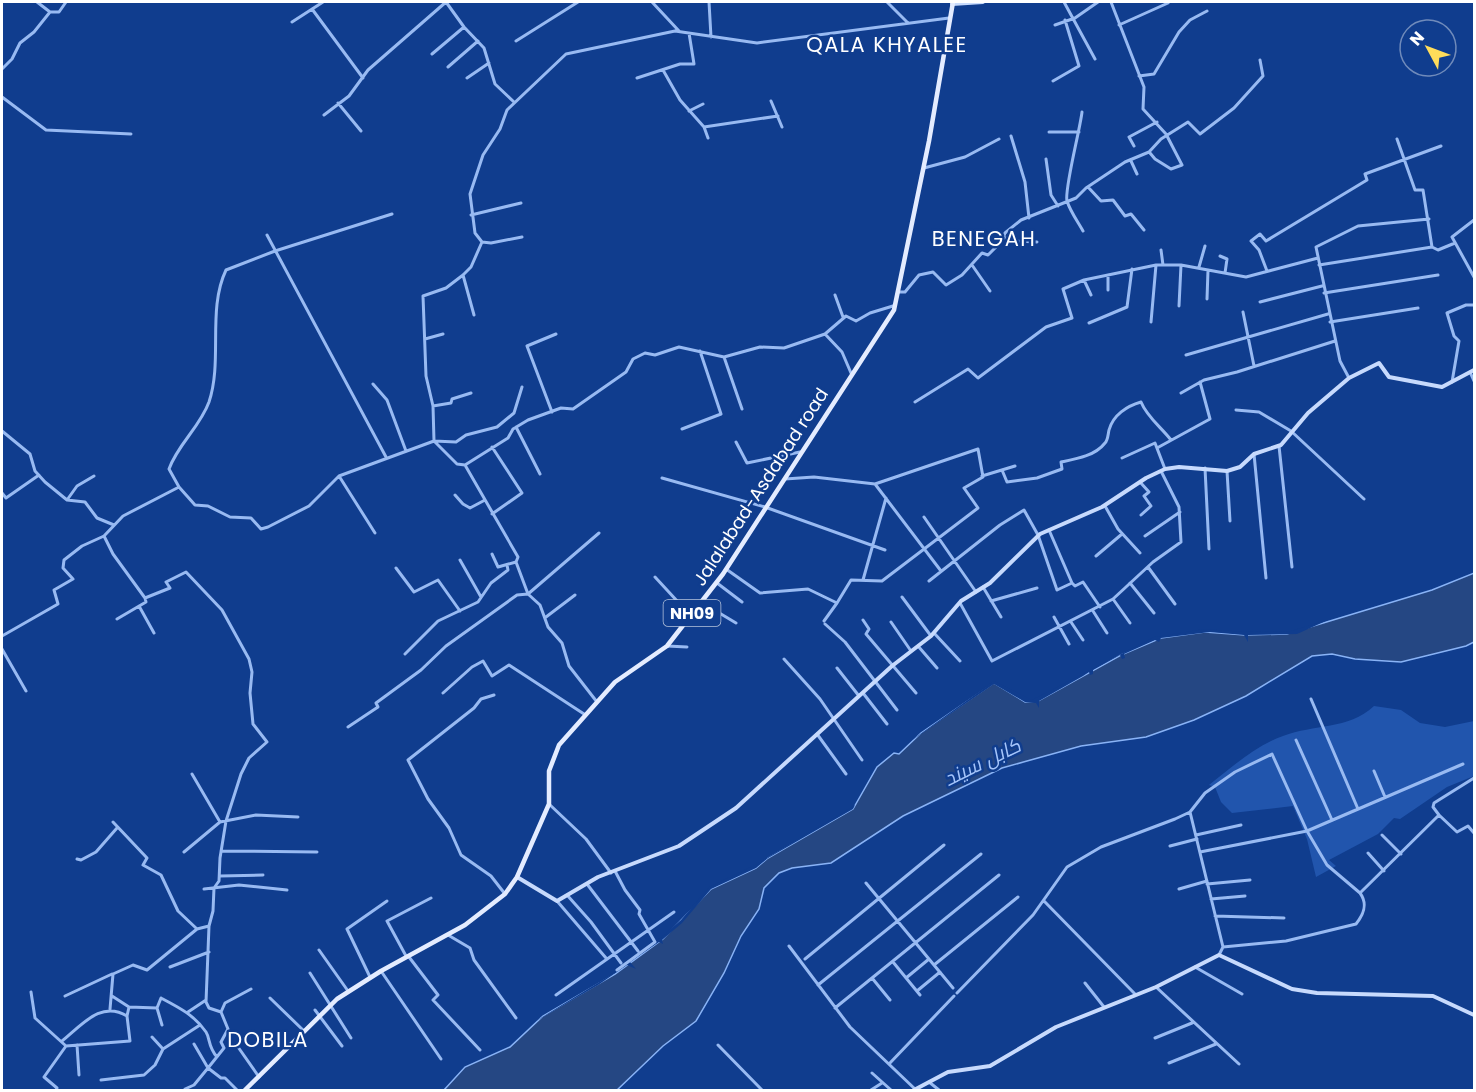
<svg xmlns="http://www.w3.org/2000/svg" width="1476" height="1092" font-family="Poppins,Cairo,sans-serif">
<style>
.green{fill:#2155ad}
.water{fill:#254783;stroke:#89b3f6;stroke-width:1.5}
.pier{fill:#103d8e}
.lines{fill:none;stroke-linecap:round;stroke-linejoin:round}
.street{stroke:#98baf2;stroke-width:3}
.secondary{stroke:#c7dafd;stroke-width:4}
.primary{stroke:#e4ecff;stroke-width:4.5}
.labels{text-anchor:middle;stroke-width:5;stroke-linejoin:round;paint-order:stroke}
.shield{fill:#103d8e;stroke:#b7c5dd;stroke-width:1.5}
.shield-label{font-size:16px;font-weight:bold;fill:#fff}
.street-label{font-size:18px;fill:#fff;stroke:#103d8e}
.water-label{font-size:20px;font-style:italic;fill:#a4c4fa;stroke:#103d8e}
.quarter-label{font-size:21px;letter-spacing:1.5px;fill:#fff;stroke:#103d8e}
</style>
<rect width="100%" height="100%" fill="#103d8e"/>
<path class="green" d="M1374 706 1401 710 1420 723 1445 727 1474 721V776L1447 787 1400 819 1394 818 1378 834 1329 860 1336 866 1316 877 1307 839 1293 806 1232 813 1221 802 1215 787 1209 785C1232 767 1255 746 1283 736 1314 724 1348 730 1374 706Z"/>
<path class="water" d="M1474 573V642L1466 646 1401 662 1355 659 1332 654 1312 656 1246 696 1194 720 1146 737 1081 746 1002 768 903 816 831 863 792 868 779 873 764 888 759 909 741 936 724 973 696 1021 663 1046 617 1090H444L465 1067 510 1047 543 1016 615 974 663 939 711 889 756 868 768 858 853 809 877 767 894 753 899 754 921 733 994 683 1025 702 1038 701 1121 655 1161 638 1205 632 1245 635 1287 634 1432 590Z"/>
<path class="pier" d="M1328 620 1297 634 1248 635V642L1244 635 1210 632 1161 638 1159 642 1155 640 1124 654 1125 658 1122 659 1120 655 1093 670V674L1090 675 1089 672 1083 676 1039 701V708L1036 703 1025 702 994 684 905 745 994 681 1032 700 1154 637 1205 629 1245 632 1291 631Z
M855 805 853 809 768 858 756 868 711 889 682 923 662 940 663 944 659 942 630 962 636 969 627 965 598 985 531 1024 614 973 664 935 681 920 709 887 755 865Z"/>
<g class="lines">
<path class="street" d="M37 2 50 12
M446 2 464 27 484 48 495 84 514 102
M652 2 679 31
M709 2 711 37
M887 2 908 23
M1064 2 1095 59
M1111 2 1144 87 1143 109 1166 134 1182 165 1171 169 1155 159 1150 153
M312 9 363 78
M292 22 323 2
M1055 25 1075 18 1098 2
M1119 25 1168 3
M516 41 578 2
M432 54 464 27
M448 67 478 41
M2 69 12 59 20 43 34 32 50 12H59L66 2
M663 70 680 100 704 127 708 138
M1139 76 1154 74 1179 32 1190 20 1207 11
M467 78 489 63
M637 78 680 64H694L689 33
M1053 81 1079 66 1065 20
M2 97 46 130 131 134
M771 101 782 127
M338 103 361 131
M689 111 703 104
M1082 112C1080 130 1064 190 1067 201 1070 211 1078 222 1083 231
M324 115 349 96 368 70 446 2
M704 127 778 116
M1049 132H1079
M1011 136 1025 182 1029 218
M1397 139 1415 190H1423L1432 247
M1134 146 1129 137 1157 122
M1046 159 1051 195 1058 206
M1131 161 1137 174
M924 168 965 157 999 139
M1088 187 1101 201 1113 200 1125 216 1131 214 1144 230
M471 215 521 203
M1474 220 1452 237 1474 277
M267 235 386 457
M1003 237 1016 241 1037 242
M482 242 491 243 522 237
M1161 250 1163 265
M1220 256 1227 259 1225 273
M972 265 990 291
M1319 265 1432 247 1438 250 1455 243
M1199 267 1205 246
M1267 271 1259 250 1251 241 1260 234 1266 241 1367 180 1365 174 1441 146
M463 275 474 315
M1108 275V290
M1084 280 1091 295
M898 292H905L919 275 933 272 946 285 962 275 982 253 988 255 1002 241 1005 233 1021 220 1076 198 1086 188 1125 162 1149 152 1161 139 1188 122 1200 134 1234 108 1263 76 1260 60
M1324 293 1438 275
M835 295 843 317
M1207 299 1208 270
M1260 302 1322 286
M1179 306 1181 265
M1243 312 1254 366
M1151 322 1156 265
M1330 322 1418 308
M1089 323 1127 307 1132 269
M825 334 842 352 851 373
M425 339 443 334
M1186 355 1328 314
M724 357 742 409
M1470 372 1474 381
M1349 378 1340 361 1316 247 1358 226 1429 219
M1452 382 1459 341 1454 336 1447 313 1466 305H1474
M373 384 387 400 406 451
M1181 393 1204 380 1237 372 1335 341
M915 402 968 369 978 378 1046 327 1072 318 1063 289 1084 280 1156 265H1181L1246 277 1318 258
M433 406 451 403 452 399 471 393
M1236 410 1259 412 1291 431 1364 499
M552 412 527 346 556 334
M516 427 540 474
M682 429 721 414 700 351
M2 431 30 454 35 471 45 482 67 500 85 502 97 518 114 525
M434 441 433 406 426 376 423 296 446 288 463 275 471 267 482 242 475 233 470 194 483 155 500 129 507 110 566 54 675 31 757 43 949 18
M435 442 457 464 465 465 518 557 516 562 528 594 540 605 548 627 562 643 569 666 597 702
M736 442 747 463 800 452
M1279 446 1292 567
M1157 448 1210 419 1200 382
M1254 454 1266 578
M1122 458 1155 443 1165 469
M465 465 508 438 513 429 528 420 561 408 573 409 626 372 633 359 645 353 655 355 679 347 724 357 760 347 784 348 825 334 846 316 856 321 870 313 893 306
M1205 468 1209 549
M1002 470 1007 482 1037 478 1062 469 1061 462C1076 459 1095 456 1105 443 1108 440 1108 434 1109 430 1113 415 1127 406 1141 402 1147 417 1161 427 1171 440
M1227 471 1230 521
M339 476 375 533
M982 476 1015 466
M662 478 765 507 885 550
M1140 482 1149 492 1144 496 1151 506 1141 515
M875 484 941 571
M179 487 169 469C178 444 200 427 209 402 223 360 207 310 226 270L275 251 392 214
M2 493 6 498 39 475
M455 495 463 504 470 508 485 500
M67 500 77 486 94 476
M1105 506 1118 529 1140 553
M492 514 522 493 492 447
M924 517 976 592
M1049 530 1072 583
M104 536 113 554 145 598 170 588 166 582 186 572 222 610 249 659 252 672 250 693 253 724 267 742 249 758 241 774 226 821 220 858 219 881 214 888 213 911 209 926 206 1002 209 1008 221 1012 228 1029 221 1042 224 1048 208 1068 221 1078H225L237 1090
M1145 536 1180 512
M492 554 498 567 516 562
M1096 556 1122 534
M460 560 481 597
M1148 567 1175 604
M396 568 414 592 438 580 460 611
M726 569 760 593 808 589 837 603 851 580 882 581 978 508 964 488 983 477 978 449 875 484 814 477 785 479
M655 577 690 615
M863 580 886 498
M929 581 1000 525 1024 510 1038 535 1057 590 1072 583 1075 586 1083 582 1100 607
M717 583 742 602
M1130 583 1154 613
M983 587 1001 617
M902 597 931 636
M1113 599 1130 623
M991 601 1037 588
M701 602 736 623
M960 603 992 661 1113 599 1153 562 1181 542 1179 507 1161 471
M139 606 154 633
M1093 611 1107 633
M546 617 575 595
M1054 617 1069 644
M117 619 146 602 145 598
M863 620 869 629 866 634 916 693
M824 621 837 603
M891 622 911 651
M1071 622 1083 640
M825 624 845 642 897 710
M934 633 960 661
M2 636 58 604 54 590 73 579 63 568 64 560 82 546 104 536 123 516 179 487 195 505 208 506 230 517 251 518 261 529 268 527 309 506 339 476 434 441 456 442 466 435 497 427 514 413 522 387
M667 646 687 647
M918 646 937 668
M2 649 26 691
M405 654 438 621 478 602 491 583 508 570 507 565
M784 659 820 699 862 760
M837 668 859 696
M443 693 472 667 483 661 492 676 509 665 584 714
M863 693 887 724
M494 695 481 699 474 708 408 760 428 799 449 828 461 855 491 876 505 894
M1311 699 1358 809
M348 727 378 707 376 703 421 670 446 646 517 595 528 594 599 533
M817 734 846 774
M1296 740 1332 820
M1374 771 1385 797
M192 774 220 822 256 815 298 817
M549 804 586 839 611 873
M1190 812 1223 947 1219 955
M1439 815 1457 832 1468 826 1474 833
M113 822 147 858 143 865 161 875 178 911 197 929
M1196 835 1241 825
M1382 835 1401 854
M1170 846 1197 839
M221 851 317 852
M184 852 220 822
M1200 852 1307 831 1463 764
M1368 853 1384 871
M77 859 81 860 96 852 117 828
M615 871 625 890 640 910 639 914 655 942 617 970
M220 876 263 875
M866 883 953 988
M587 884 638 951
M1207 884 1250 880
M204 889 239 885 287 890
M1179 889 1207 881
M567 895 591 922 621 963
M1211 899 1245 896
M557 901 606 958
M1044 901 1135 994
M1215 916 1284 918
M448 935 470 948 474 960 516 1018
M789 946 850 1027 916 1090
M1223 947 1286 941 1356 924C1364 914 1368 904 1360 893L1439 815 1433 807 1434 803 1474 778
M319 950 348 991
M406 956 387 921 431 898
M409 957 438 995 433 1000 480 1050
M805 959 944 845
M893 962 920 995
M934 965 1018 897
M170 967 209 952
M1195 967 1242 994
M381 971 441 1059
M310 973 351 1038
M370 977 347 929 387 901
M872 978 890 1000
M906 978 929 959
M1085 983 1104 1007
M818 985 981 854
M1156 987 1239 1064
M917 991 940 972
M31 992 35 1018 66 1046 44 1077 57 1088 56 1090
M957 993 1033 915 1067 867 1101 847 1175 819 1190 812 1205 793 1235 772 1272 754 1307 831 1327 865 1360 893
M556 995 674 912
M65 996 112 974
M112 996 129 1007
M270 998 304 1031
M157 1008 162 1025
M835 1008 999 875
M110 1009 113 974 133 965 147 970 197 929 209 926
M315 1010 342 1046
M188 1012 206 1000
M221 1012 225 1003 251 989
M152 1037 163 1049
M1155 1038 1192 1023
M62 1041C82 1025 101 1000 127 1016
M77 1045 79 1075
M718 1045 762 1090
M66 1046 130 1041 127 1016 129 1007 157 1008 161 998C180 1008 194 1015 206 1032 210 1038 208 1047 217 1057
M238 1047 259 1077
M1169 1063 1216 1044
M889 1064 954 996
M872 1073 891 1090
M101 1080 144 1075 155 1065 163 1049 200 1025
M929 1082 939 1090
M185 1089 194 1085 208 1068 194 1044
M871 1090 882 1083"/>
<path class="secondary" d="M952 4 983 2
M517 877 557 901 598 877 679 846 736 808 892 666 931 636 961 601 990 583 1040 534 1102 507 1146 478 1165 469 1179 467 1227 471 1240 467 1254 454 1281 445 1308 413 1349 378 1379 363 1389 377 1442 387 1474 370
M914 1090 948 1072 990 1066 1056 1027 1156 987 1219 955 1292 989 1317 993 1433 996 1474 1015"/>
<path class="primary" d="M245 1090 337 999 381 971 465 925 505 894 517 877 549 804V771L559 745 615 682 667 646 723 574 894 310 929 141 953 2"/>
</g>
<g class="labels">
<rect class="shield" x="663.5" y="600" width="57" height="26" rx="4.5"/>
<g class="shield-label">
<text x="692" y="619">NH09</text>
</g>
<g class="street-label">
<text transform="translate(761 487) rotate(-57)" y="6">Jalalabad-Asdabad road</text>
</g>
<g class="water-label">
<text transform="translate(982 762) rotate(-26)" y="7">کابل سيند</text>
</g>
<g class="quarter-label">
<text x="887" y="52">QALA KHYALEE</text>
<text x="984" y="246">BENEGAH</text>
<text x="268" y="1047">DOBILA</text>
</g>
</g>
<rect width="1476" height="1092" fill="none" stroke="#ffffff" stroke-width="6"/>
<g transform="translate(1428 48) rotate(311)"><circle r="28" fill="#103d8e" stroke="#708bbb" stroke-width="1.5"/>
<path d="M0-4.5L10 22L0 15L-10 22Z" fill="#ffdc5a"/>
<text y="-9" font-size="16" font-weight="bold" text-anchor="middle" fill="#ffffff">N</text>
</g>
</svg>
